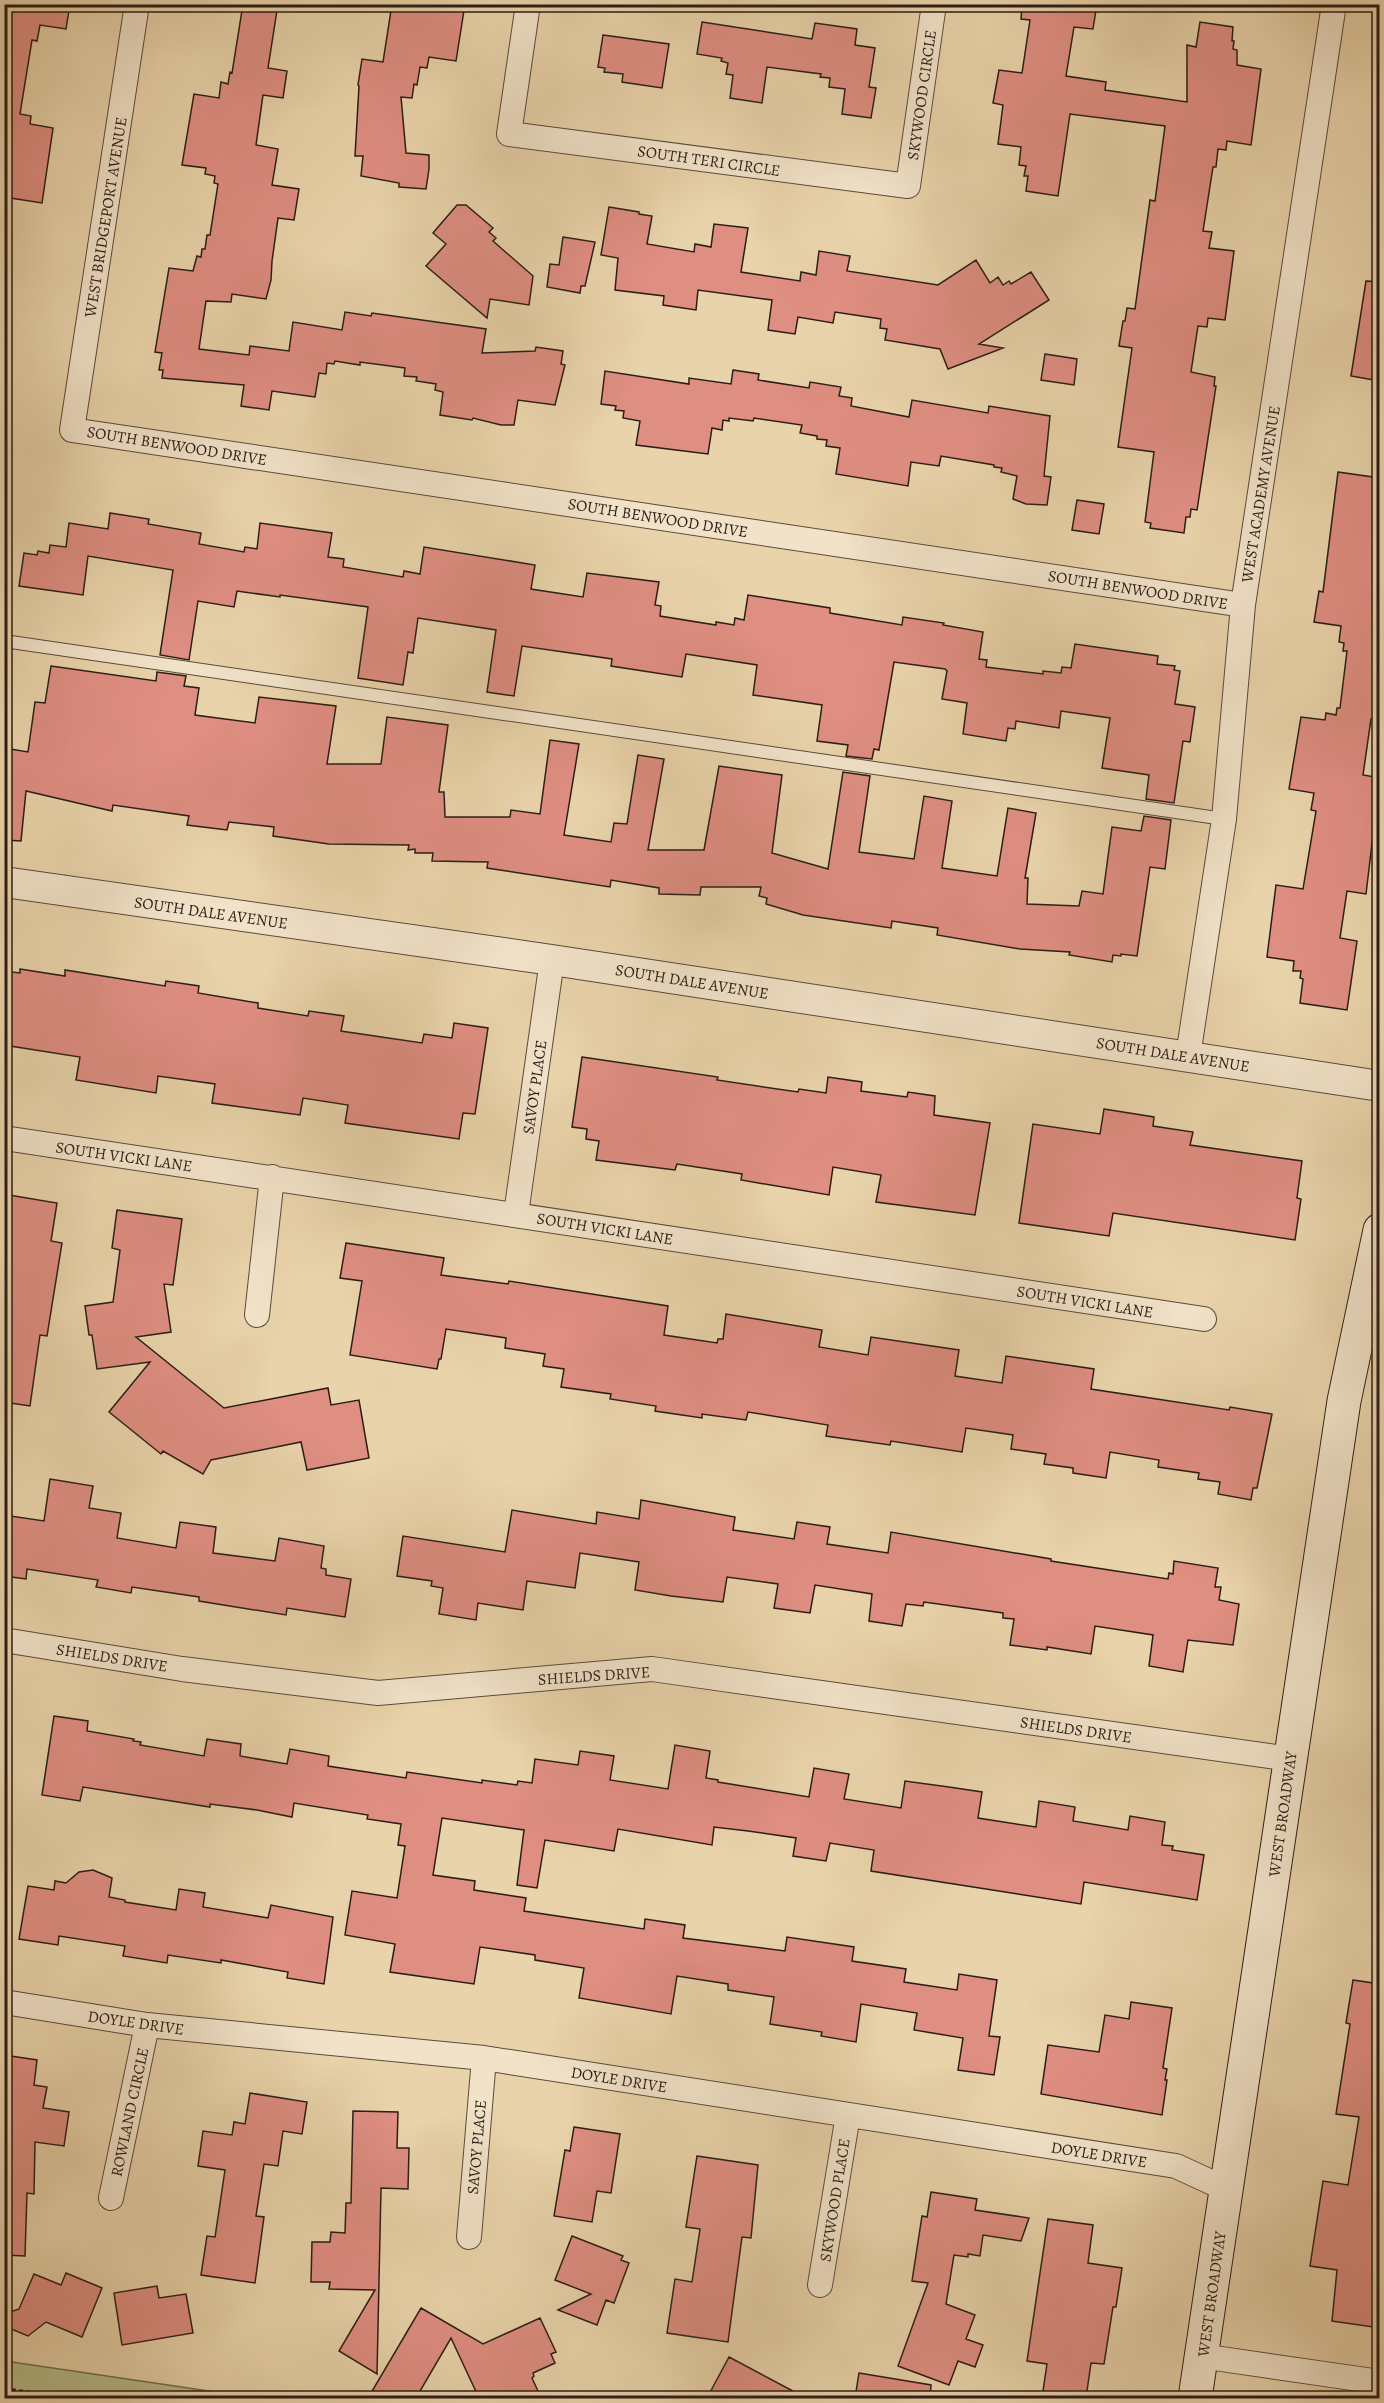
<svg xmlns="http://www.w3.org/2000/svg" width="1384" height="2403" font-family="Alegreya,serif">
<style>
.green{fill:#b5bc8a;stroke:#706c50;stroke-width:1.5}
.building{fill:#df8e82;stroke:#2c1d16;stroke-width:1.5}
.lines{fill:none;stroke-linecap:round;stroke-linejoin:round}
.service-casing{stroke:#5b4a3b;stroke-width:14}
.minor-casing{stroke:#5b4a3b;stroke-width:26}
.tertiary-casing{stroke:#5b4a3b;stroke-width:32}
.secondary-casing{stroke:#2c1d16;stroke-width:35}
.path{stroke:#2c1d16;stroke-width:4;stroke-dasharray:4.5 3;stroke-linecap:butt}
.service{stroke:#f1e2c8;stroke-width:12}
.minor{stroke:#f1e2c8;stroke-width:24}
.tertiary{stroke:#f1e2c8;stroke-width:30}
.secondary{stroke:#f1e2c8;stroke-width:33}
.labels{text-anchor:middle;stroke-width:6;stroke-linejoin:round;paint-order:stroke}
.street-label{font-size:16px;fill:#2c1d16;stroke:#f1e2c8}
</style>
<rect width="100%" height="100%" fill="#e9d3aa"/>
<filter id="stains"><feTurbulence type="fractalNoise" baseFrequency=".00333" numOctaves="4"/><feColorMatrix values="0 0 0 0 .2 0 0 0 0 .09 0 0 0 0 .02 0 0 0 .5 -.17"/></filter>
<radialGradient id="worn" r=".72"><stop offset=".6" stop-color="#630" stop-opacity="0"/><stop offset="1" stop-color="#630" stop-opacity=".3"/></radialGradient>
<path class="green" d="M5 2361 256 2398H5Z"/>
<path class="building" d="M4 4H70L66 29 40 25 37 41 32 40 20 114 31 116 30 124 53 128 42 203 4 197Z
M243 4H278L268 68 287 71 283 98 263 95 256 145 278 149 272 185 299 189 294 220 278 218 272 261 271 280 266 299 232 294 231 302 206 301 199 349 249 355 250 346 289 351 293 322 342 330 345 312 371 316 372 313 486 329 482 353 535 351 536 347 563 351 561 364 565 365 555 405 518 400 514 425H501L473 418 472 420 440 415 443 392 435 390 436 384 416 381 417 377 404 376 405 368 360 362V365L335 361 334 364 327 363 326 374 319 373 315 397 272 391 269 410 241 406 244 385 162 378 163 370H159L162 353 155 352 169 268 193 271 197 256 201 257 202 249H205L207 235H210L218 184 214 183 215 176 205 174 206 168 182 165 194 94 219 98 221 82 228 84 230 72 232 73Z
M392 4H465L456 61 429 57 427 68 420 67 417 85 414 84 412 98 401 97 406 153 429 155V169L426 189 399 187V183L361 176 363 156H355L359 86 358 85 362 59 383 62Z
M1022 4H1097L1093 29 1074 27 1066 76 1106 82 1105 90 1187 102V45L1196 47 1200 22 1233 27 1232 41H1234L1233 49 1237 50V65L1261 69 1251 145 1227 141 1226 150 1218 149 1216 167H1213L1203 231 1212 232 1209 248 1234 251 1225 320 1208 318 1207 327 1198 326 1191 372 1215 377 1214 386H1216L1197 510 1191 509 1190 517H1186L1184 533 1150 528 1151 523 1145 522 1154 452 1118 447 1132 348 1119 346 1123 321H1125L1127 308 1135 309 1150 200 1155 201 1165 126 1070 114 1058 196 1026 191 1028 176H1024L1026 166 1019 165 1021 147 998 144 1003 105 993 103 999 70 1022 73 1030 20 1021 19Z
M702 22 812 39 815 23 857 29 855 45 875 48 869 87 876 88 871 118 842 114 845 89 829 87 830 78 820 77 821 74 767 67 762 103 730 98 733 75 726 74 728 63 721 61 722 58 697 54Z
M603 35 669 44 662 88 622 82 623 74 604 72 605 68 598 67Z
M457 205H466L493 228 489 232 496 238 493 241 533 276 529 305 490 299 487 318 426 266 446 244 433 233Z
M609 207 639 212V214L652 216 647 244 694 252 695 244 711 247 714 224 748 228 741 272 800 281 801 272 816 275 819 251 850 256 847 271 938 285 976 260 990 283 998 277 1003 285 1009 281 1011 284 1031 272 1049 300 979 344 1003 348 948 369 940 349 885 340 887 329 880 328 881 319 835 312 833 323 798 317 795 334 768 330 772 300 698 290 696 310 663 305 664 296 615 290 618 258 601 255Z
M563 237 595 242 585 286H581L580 293 547 287 550 264 559 265Z
M1366 281 1380 282V381L1351 376Z
M1045 354 1077 359 1074 385 1041 380Z
M733 370 759 374 758 380 809 388 810 382 841 387 839 396 852 398 851 406 909 417 912 400 988 413 989 406 1050 416 1044 476 1051 477 1047 505 1026 504 1013 499 1017 476 1001 472 1002 468 994 467V465L941 456 939 466 911 462 908 486 836 474 840 448 826 446 827 440 817 439V436L800 433 802 425 754 418 753 421 729 418V421L723 420 722 430 712 428 708 454 636 445 640 421 623 418 624 411 615 410 616 406 601 404 605 371 689 384V378L731 384Z
M1338 472 1380 478V721L1371 719 1363 775 1380 778V810H1376L1366 894 1347 891 1340 938 1357 941 1347 1010 1300 1003 1303 979 1300 978 1301 971H1293L1294 961 1267 957 1276 885 1303 889 1316 811 1311 810 1314 793 1289 789 1301 717 1325 720 1326 713 1336 715 1337 708H1340L1347 651H1343L1344 643 1339 642 1341 626 1314 622 1319 591 1323 592Z
M1077 500 1104 504 1099 534 1072 530Z
M110 513 149 519 148 524 201 533 199 544 244 552 245 547 257 549 260 523 332 533 328 557 344 559 343 567 403 577 404 571 420 574 424 547 535 565 531 589 583 597 587 573 659 582 655 605 661 606 660 616 716 625V622L734 625 735 618 744 620 748 595 830 608V613L902 625 903 617 944 623 943 625 983 632 979 659 987 660 986 667 1043 674V671L1061 673 1062 667 1071 668 1075 644 1158 656 1157 664 1175 666 1174 670 1180 671 1175 704 1195 707 1190 742 1183 741 1174 803 1146 799 1149 775 1102 768 1110 718 1061 711 1059 728 1016 721 1015 729 1008 728 1006 741 963 734 967 703 942 699 947 671 945 669 894 662 879 750 874 749 872 759 846 756 848 745 817 741 822 705 753 695 757 665 686 654 682 677 611 666 612 659 522 646 514 696 487 692 496 630 418 618 413 653 408 652 403 685 358 678 368 607 280 595V597L237 591 234 607 198 601 189 660 160 655 173 570 88 556 83 595 19 586 24 553 37 555 38 551 49 553 50 545 66 547 69 523 108 529Z
M51 666 156 681 157 672 186 676 184 686 199 688 195 715 255 723 259 697 336 706 327 764H381L387 717 448 725 439 792H444L445 817H510L511 810 540 814 550 740 579 744 564 835 611 842 614 823 627 824 638 755 664 759 648 850H704L719 766 782 775 772 853 828 869 843 772 870 776 859 852 914 859 924 796 952 801 942 868 997 876 1008 808 1036 813 1025 878H1028L1027 904 1079 906 1082 891 1103 894 1112 827 1141 831 1144 816 1171 820 1165 869 1150 867 1137 956 1121 954V956L1113 955 1112 962 1069 955 1070 952 1020 949 937 935 938 928 892 921 891 928 803 915 766 904 767 898 759 896 761 887H701L700 895 659 894V888L611 880 610 887 487 868 488 862 432 861 433 853H415V849L408 850 409 845 329 844 273 836 274 827 229 822 227 830 187 825 189 816 113 805 112 811 26 791 21 841 4 840V748L28 752 35 702 45 703Z
M20 969 65 976V970L165 986 166 981 199 986 198 993 258 1003V1008L308 1016 309 1011 344 1016 341 1031 422 1043 424 1034 452 1038 454 1023 488 1028 475 1114 463 1113 459 1139 345 1123 348 1105 303 1098 300 1115 212 1103 215 1084 158 1076 156 1093 76 1080 80 1057 4 1045V971L20 973Z
M582 1057 718 1077 717 1080 798 1092 799 1089 826 1093 828 1077 862 1082 861 1091 907 1097 908 1092 935 1096 934 1115 990 1123 975 1215 876 1202 881 1175 833 1167 829 1195 741 1180 742 1174 677 1164 675 1170 596 1160 599 1141 586 1139 587 1129 572 1127Z
M1104 1109 1154 1117 1153 1126 1193 1132 1190 1145 1302 1161 1297 1198 1301 1199 1295 1240 1113 1213 1109 1236 1019 1223 1033 1124 1100 1134Z
M9 1195 57 1203 51 1241 62 1243 47 1336 40 1335 30 1406 4 1402V1213L7 1214Z
M117 1210 182 1219 173 1285 164 1284 171 1332 136 1337 224 1408 328 1388 331 1405 359 1400 369 1458 307 1470 301 1442 211 1460 203 1474 163 1451 161 1454 109 1412 150 1362 97 1369 92 1335H89L85 1306 113 1302 120 1250 112 1248Z
M346 1243 444 1258 441 1275 508 1284 509 1281 668 1306 664 1335 717 1343 718 1339H723L726 1314 822 1330 819 1347 868 1355 871 1337 959 1350 955 1376 1002 1383 1006 1356 1094 1369 1091 1389 1229 1410 1230 1407 1272 1414 1257 1488H1253L1251 1500 1218 1494 1220 1482 1198 1479 1199 1473 1158 1467 1159 1460 1110 1452 1106 1478 1073 1473V1468L1044 1464 1046 1454 1011 1449 1013 1435 966 1428 962 1452 891 1441 890 1445 826 1436 828 1425 748 1412 746 1420 702 1414V1418L655 1411 656 1406 610 1399 611 1394 561 1387 564 1369 543 1366 545 1354 505 1348 506 1338 446 1329 441 1359H439L437 1369 350 1355 362 1281 340 1278Z
M50 1479 93 1486 89 1508 121 1513 117 1538 176 1548 180 1522 216 1527 213 1553 275 1561 279 1538 324 1546 321 1568 326 1569V1575L351 1579 345 1617 287 1608 286 1615 199 1601V1597L132 1587 131 1593 96 1587 98 1580 27 1569 26 1579 4 1576V1515L44 1521Z
M641 1500 735 1517 733 1530 794 1539 797 1522 830 1527 827 1544 888 1553 891 1532 1051 1559V1561L1168 1579 1169 1573 1173 1574 1174 1561 1218 1568 1215 1587H1221L1219 1600 1239 1604 1233 1645 1188 1640 1183 1672 1149 1666 1153 1635 1095 1626 1091 1654 1047 1647V1650L1010 1645 1014 1619 1003 1618V1613L924 1602 923 1606 906 1604 902 1626 869 1621 872 1594 815 1585 810 1613 774 1608 778 1584 727 1577 723 1602 671 1596 635 1590 639 1562 580 1553 575 1588 527 1581 523 1610 478 1603 476 1620 439 1614 443 1588 431 1586 432 1581 397 1576 403 1536 505 1552 512 1510 596 1524 597 1512 639 1519Z
M54 1716 88 1721 87 1731 134 1739 133 1741 141 1742 140 1745 204 1756 207 1739 241 1744 240 1756 287 1764 290 1749 329 1756 328 1766 406 1778 407 1772 482 1783V1780L517 1785 518 1781 532 1783 535 1759 578 1765 580 1751 614 1756 610 1780 668 1789 675 1745 710 1751 706 1778 718 1780V1782L809 1797 814 1768 849 1774 844 1799 901 1808 905 1781 949 1787 982 1792 978 1818 1036 1827 1039 1801 1075 1807 1073 1821 1128 1830 1130 1816 1165 1822 1162 1845 1173 1846 1172 1850 1204 1855 1197 1900 1084 1882 1081 1904 871 1871 874 1850 830 1843 826 1861 793 1856 796 1838 748 1831 714 1827 712 1845 618 1829 614 1851 545 1840 537 1888 517 1885 524 1830 442 1818 433 1875 475 1881 474 1890 526 1898 524 1911 644 1929 645 1919 685 1925 683 1938 785 1951 787 1937 854 1947 852 1961 906 1969 904 1982 957 1990 959 1974 997 1980 989 2036 1000 2037 994 2075 958 2070 963 2038 914 2030 917 2013 861 2004 856 2042 821 2036 822 2032 770 2024 774 1997 728 1990V1984L677 1976 671 2014 579 1998 584 1968 535 1960V1955L480 1947 474 1984 390 1972 395 1944 345 1935 352 1891 397 1898 405 1846 398 1845 401 1824 367 1819 368 1815 294 1803 292 1817 257 1810 210 1804V1807L83 1787 80 1801 42 1795Z
M93 1870 112 1878 109 1897 125 1900V1902L176 1910 179 1889 205 1893 203 1907 268 1918 271 1905 333 1917 324 1984 287 1978 288 1972 221 1960V1963L168 1955 167 1963 123 1956 125 1946 59 1936 58 1945 19 1939 28 1886 54 1890 55 1881 66 1883 79 1872Z
M1353 1980 1380 1984V2328L1332 2321 1337 2270 1310 2266 1323 2181 1348 2185 1359 2117 1336 2114 1350 2024 1346 2023Z
M1131 2002 1172 2008 1163 2068 1167 2069 1165 2080H1167L1162 2115 1041 2094 1048 2045 1099 2052 1105 2015 1129 2019Z
M4 2055 37 2060 34 2085 47 2087 43 2108 69 2112 64 2146 35 2142 34 2194 27 2193 25 2256 4 2255Z
M250 2093 307 2102 302 2134 283 2131 278 2166 264 2164 256 2216 264 2217 255 2283 201 2275 207 2236 215 2237 225 2170 198 2166 203 2131 232 2135 234 2122 245 2124Z
M353 2111 398 2112 397 2148H409L408 2189 381 2188 377 2374 339 2351 375 2290 329 2289 330 2282H311L312 2242H330L331 2232 345 2233 346 2203H351Z
M574 2127 620 2134 611 2193 597 2191 592 2222 554 2216 565 2150 570 2151Z
M697 2156 758 2165 751 2238 742 2237 728 2342 667 2333 675 2279 692 2282 700 2229 686 2227Z
M931 2192 977 2199 975 2210 1029 2218 1021 2241 983 2235 980 2256 968 2254V2257L954 2255 946 2304 975 2315 966 2339 983 2345 975 2367 958 2361 949 2385 898 2366 928 2283 912 2281 922 2216 927 2217Z
M1048 2219 1093 2225 1088 2263 1122 2268 1116 2307H1113L1104 2364 1091 2363 1086 2398 1043 2391 1047 2364 1027 2361Z
M572 2236 623 2256 621 2260 629 2263 614 2303 606 2300 597 2325 558 2310 591 2294 555 2280Z
M66 2273 102 2288 82 2337 46 2322 28 2336 4 2326V2314L19 2309 34 2274 61 2285Z
M157 2286 159 2298 186 2294 193 2333 122 2345 114 2293Z
M421 2308 483 2344 540 2318 556 2352 551 2354 555 2363 533 2373 534 2376 532 2378 538 2391 522 2398H479L451 2338 416 2398H368Z
M729 2357 806 2398H707Z
M859 2373 931 2385 930 2398H855Z"/>
<g class="lines">
<defs>
<path id="service" d="M4 641 1224 819"/>
<path id="minor" d="M137 4 72 430 1243 605
M528 4 509 134 908 186 934 4
M1188 1056 1224 819 1243 605 1334 4
M4 1138 1204 1319
M516 1214 552 960
M257 1315 272 1177
M4 1640 182 1669 378 1693 652 1669 1290 1759
M4 2002 147 2025 484 2058 1176 2166 1226 2189
M111 2198 147 2025
M469 2237 484 2058
M820 2285 848 2115
M1201 2356 1380 2382"/>
<path id="tertiary" d="M4 882 552 960 1380 1086"/>
<path id="secondary" d="M1195 2398 1344 1401 1380 1230"/>
</defs>
<use href="#service" class="service-casing"/>
<use href="#minor" class="minor-casing"/>
<use href="#tertiary" class="tertiary-casing"/>
<use href="#secondary" class="secondary-casing"/>
<path class="path" d="M4 2389 65 2398"/>
<use href="#service" class="service"/>
<use href="#minor" class="minor"/>
<use href="#tertiary" class="tertiary"/>
<use href="#secondary" class="secondary"/>
</g>
<g class="labels">
<g class="street-label">
<text transform="translate(921 95) rotate(-82)" y="6">SKYWOOD CIRCLE</text>
<text transform="translate(709 160) rotate(8)" y="6">SOUTH TERI CIRCLE</text>
<text transform="translate(105 217) rotate(-81)" y="6">WEST BRIDGEPORT AVENUE</text>
<text transform="translate(177 445) rotate(9)" y="6">SOUTH BENWOOD DRIVE</text>
<text transform="translate(1260 494) rotate(-81)" y="6">WEST ACADEMY AVENUE</text>
<text transform="translate(658 517) rotate(9)" y="6">SOUTH BENWOOD DRIVE</text>
<text transform="translate(1138 589) rotate(9)" y="6">SOUTH BENWOOD DRIVE</text>
<text transform="translate(211 912) rotate(8)" y="6">SOUTH DALE AVENUE</text>
<text transform="translate(692 981) rotate(9)" y="6">SOUTH DALE AVENUE</text>
<text transform="translate(1173 1054) rotate(9)" y="6">SOUTH DALE AVENUE</text>
<text transform="translate(534 1087) rotate(-82)" y="6">SAVOY PLACE</text>
<text transform="translate(124 1156) rotate(8)" y="6">SOUTH VICKI LANE</text>
<text transform="translate(605 1228) rotate(9)" y="6">SOUTH VICKI LANE</text>
<text transform="translate(1085 1301) rotate(9)" y="6">SOUTH VICKI LANE</text>
<text transform="translate(112 1657) rotate(9)" y="6">SHIELDS DRIVE</text>
<text transform="translate(594 1675) rotate(-4)" y="6">SHIELDS DRIVE</text>
<text transform="translate(1076 1729) rotate(8)" y="6">SHIELDS DRIVE</text>
<text transform="translate(1282 1814) rotate(-82)" y="6">WEST BROADWAY</text>
<text transform="translate(136 2022) rotate(8)" y="6">DOYLE DRIVE</text>
<text transform="translate(619 2079) rotate(9)" y="6">DOYLE DRIVE</text>
<text transform="translate(129 2112) rotate(-78)" y="6">ROWLAND CIRCLE</text>
<text transform="translate(476 2147) rotate(-85)" y="6">SAVOY PLACE</text>
<text transform="translate(1099 2154) rotate(9)" y="6">DOYLE DRIVE</text>
<text transform="translate(834 2200) rotate(-81)" y="6">SKYWOOD PLACE</text>
<text transform="translate(1211 2294) rotate(-82)" y="6">WEST BROADWAY</text>
</g>
</g>
<rect width="1384" height="2403" fill="none" stroke="#e9d3aa" stroke-width="24"/>
<rect x="6" y="6" width="1372" height="2391" fill="none" stroke="#2c1d16" stroke-width="3"/>
<rect x="12" y="12" width="1360" height="2379" fill="none" stroke="#2c1d16" stroke-width="1.5"/>
<rect width="100%" height="100%" filter="url(#stains)"/>
<rect width="100%" height="100%" fill="url(#worn)"/>
</svg>
